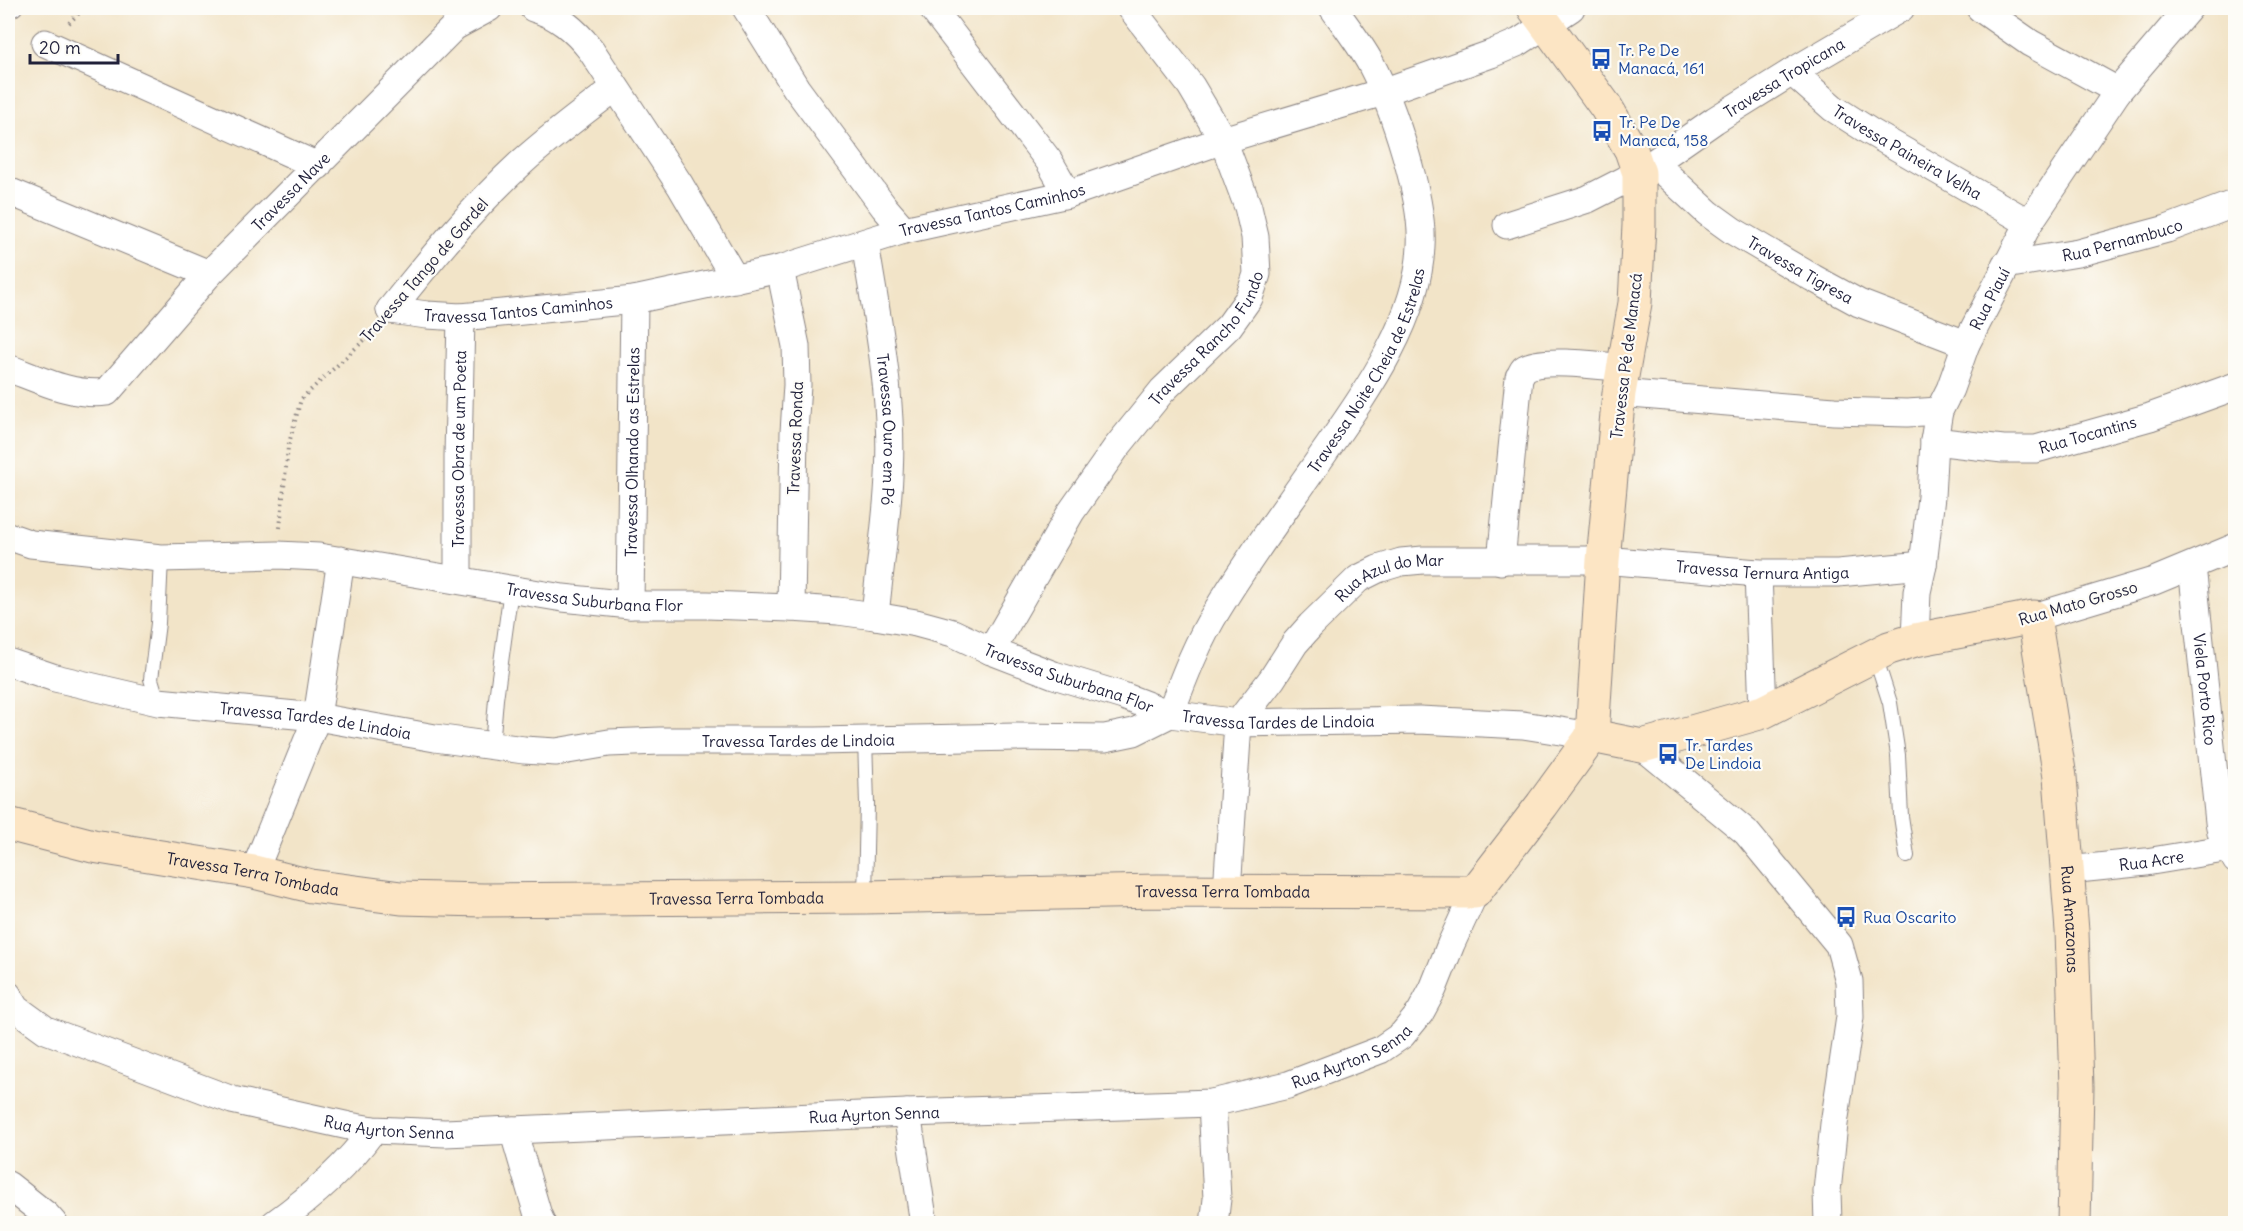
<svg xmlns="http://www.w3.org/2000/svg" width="2243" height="1231" font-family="Delius,sans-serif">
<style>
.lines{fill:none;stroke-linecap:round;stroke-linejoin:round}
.lane-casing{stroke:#8a8382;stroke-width:16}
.street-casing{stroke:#8a8382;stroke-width:29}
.secondary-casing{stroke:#8a8382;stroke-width:35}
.path{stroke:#8a8382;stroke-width:4;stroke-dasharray:1.5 4.5;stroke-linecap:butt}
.lane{stroke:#fff;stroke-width:14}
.street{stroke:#fff;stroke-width:27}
.secondary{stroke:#fce5c4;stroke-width:33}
.labels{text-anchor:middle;stroke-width:4.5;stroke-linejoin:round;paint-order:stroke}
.transit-label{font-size:16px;fill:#164399;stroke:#fdfcf7;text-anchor:start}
.street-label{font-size:16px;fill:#22223b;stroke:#fdfcf7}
</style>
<rect width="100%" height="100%" fill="#fdfcf7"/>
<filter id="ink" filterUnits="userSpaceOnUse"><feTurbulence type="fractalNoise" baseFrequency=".0167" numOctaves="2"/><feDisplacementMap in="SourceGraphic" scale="12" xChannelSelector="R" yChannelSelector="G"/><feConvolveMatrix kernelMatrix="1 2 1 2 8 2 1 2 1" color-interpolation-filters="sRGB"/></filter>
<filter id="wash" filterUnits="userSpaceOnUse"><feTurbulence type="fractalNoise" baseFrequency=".008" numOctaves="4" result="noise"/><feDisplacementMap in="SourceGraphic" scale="24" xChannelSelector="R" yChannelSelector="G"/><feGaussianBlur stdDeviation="1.35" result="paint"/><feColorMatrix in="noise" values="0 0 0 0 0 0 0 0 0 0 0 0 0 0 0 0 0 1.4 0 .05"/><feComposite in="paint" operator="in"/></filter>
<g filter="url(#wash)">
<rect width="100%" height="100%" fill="#f2e4c8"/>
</g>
<g filter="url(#ink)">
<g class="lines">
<defs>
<path id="lane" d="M8 12 15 8
M1875 656 1890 703 1898 755 1901 816 1907 856
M158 702 151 679 158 623 161 558
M865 739 867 804 865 897
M492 747 496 699 511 589"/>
<g id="street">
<path d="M533 8C558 15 575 30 591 50L680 185 735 279"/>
<path d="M746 8 796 88 884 207 904 230"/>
<path d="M932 8 1049 161 1068 194"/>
<path d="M1980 8 2030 43 2118 91"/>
<path d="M45 43 318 166"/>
<path id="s1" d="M1792 72 1833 108 1869 131 2029 223"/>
<path id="s2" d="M1654 163 1708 213 1733 231 1813 278 1859 303 1966 344"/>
<path d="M8 191 209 274"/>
<path id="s3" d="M1507 225 1588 199 1639 173 1715 120 1792 72 1901 8"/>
<path id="s4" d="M865 243C874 301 886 360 889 420 893 485 881 552 875 616"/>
<path id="s5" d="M2005 265 2078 253 2167 229 2236 203"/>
<path d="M780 269 796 346 797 385 794 432 791 608"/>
<path id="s6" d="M390 310 427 315 461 317 634 300 780 269 904 230 1068 194 1223 140 1383 92 1491 54 1519 42 1571 8"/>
<path d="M390 310C431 259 473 207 521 163 551 136 583 112 615 88"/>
<path id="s7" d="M8 368C38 379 74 397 107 392L209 274 454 27 489 8"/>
<path d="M1619 393 1834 411 1907 413 1939 411"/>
<path id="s8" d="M1934 441 2003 449H2036L2150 417 2236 386"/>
<path id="s9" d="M8 536 31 544 161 558 278 555 319 557 563 598 630 605H707L791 608 838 611 875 616 916 623 953 633 991 651 1054 675 1123 696 1170 714 1238 723 1419 720 1523 725 1592 736"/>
<path d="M1501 561 1519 377C1521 375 1522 371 1524 369 1539 357 1604 366 1624 368"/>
<path id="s10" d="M2192 566 2219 822 2221 832 2236 860"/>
<path d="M1758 573 1763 712"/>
<path id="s11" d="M458 579V456L461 317"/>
<path id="s12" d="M630 605 634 300"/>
<path d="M2034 617 2154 581 2236 547"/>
<path id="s13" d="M1915 640 1917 592 1923 565 1931 497 1934 441 1939 411 1950 389 1966 344 2029 223 2118 91 2189 8"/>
<path id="s14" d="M991 651 1071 512 1116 448 1162 391 1229 326 1249 298 1257 274 1255 237 1248 207 1223 140 1191 86 1131 8"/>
<path id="s15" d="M8 662 55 678 158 702 317 717 435 738 524 750 556 752 609 743 660 741H816L1016 737 1105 738 1134 732 1170 714"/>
<path id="s16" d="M1170 714C1184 677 1198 640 1219 607 1251 554 1289 504 1324 453 1365 394 1418 321 1421 246 1424 199 1393 106 1371 64 1360 44 1346 26 1333 8"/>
<path d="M1642 746 1746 832 1839 945 1849 981 1850 1017 1834 1124 1827 1191 1828 1224"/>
<path id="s17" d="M2068 870 2146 862 2236 847"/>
<path d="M254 872 317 717 341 560"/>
<path id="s18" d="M1227 891 1238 723 1272 679 1295 643 1311 625 1358 579 1378 569 1401 562 1423 560H1603L1758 573H1838L1923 565"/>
<path id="s19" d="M8 995 17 1009 46 1030 232 1100 349 1126 373 1130 445 1133 907 1113 1212 1103 1288 1085 1380 1050 1402 1035 1420 1013 1433 989 1451 944 1475 892"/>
<path d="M1212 1103 1217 1199 1214 1224"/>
<path d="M907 1113 924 1224"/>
<path d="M513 1130 538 1215 542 1224"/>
<path d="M8 1185 46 1215 54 1224"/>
<path d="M274 1224C312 1197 346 1167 373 1130"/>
</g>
<g id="secondary">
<path d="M1534 8 1606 107 1631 150 1639 173V225L1635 303 1619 393 1603 560 1592 736"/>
<path id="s20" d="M1592 736 1642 746 1763 712 1889 648 1915 640 2034 617 2060 777 2072 931 2077 1087 2074 1224"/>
<path id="s21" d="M8 824 93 846 254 872 311 886 401 898 483 900 865 897 1158 891 1475 892 1542 805 1592 736"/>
</g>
</defs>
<use href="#lane" class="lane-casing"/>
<use href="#street" class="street-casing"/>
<use href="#secondary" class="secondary-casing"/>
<path class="path" d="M69 23 78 14 76 8
M280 528 288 447 301 399 373 332"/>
<use href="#lane" class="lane"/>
<use href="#street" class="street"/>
<use href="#secondary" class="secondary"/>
</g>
</g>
<defs>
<symbol id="bus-bare" viewBox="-9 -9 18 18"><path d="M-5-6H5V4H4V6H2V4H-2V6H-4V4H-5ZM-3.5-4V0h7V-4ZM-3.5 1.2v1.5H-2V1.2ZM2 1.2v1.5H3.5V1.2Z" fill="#1a4fb4" stroke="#fdfcf7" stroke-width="2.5" paint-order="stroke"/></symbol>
</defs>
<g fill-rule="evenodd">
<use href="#bus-bare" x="1586" y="44" width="30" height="30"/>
<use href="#bus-bare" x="1587" y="116" width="30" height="30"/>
<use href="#bus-bare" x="1653" y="739" width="30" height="30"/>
<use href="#bus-bare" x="1831" y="902" width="30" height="30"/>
</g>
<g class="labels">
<g class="transit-label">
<text x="1618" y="56">Tr. Pe De<tspan x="1618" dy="18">Manacá, 161</tspan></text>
<text x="1619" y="128">Tr. Pe De<tspan x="1619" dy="18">Manacá, 158</tspan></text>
<text x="1685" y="751">Tr. Tardes<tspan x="1685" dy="18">De Lindoia</tspan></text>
<text x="1863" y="923">Rua Oscarito</text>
</g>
<g class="street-label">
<text dy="6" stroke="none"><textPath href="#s3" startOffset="316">Travessa Tropicana</textPath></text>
<text dy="6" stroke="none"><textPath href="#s1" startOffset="141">Travessa Paineira Velha</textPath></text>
<text dy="6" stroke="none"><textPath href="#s7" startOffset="375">Travessa Nave</textPath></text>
<text dy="6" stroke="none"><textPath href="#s6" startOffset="615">Travessa Tantos Caminhos</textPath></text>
<text dy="6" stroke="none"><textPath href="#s5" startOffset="120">Rua Pernambuco</textPath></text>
<text dy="6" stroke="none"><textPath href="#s2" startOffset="182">Travessa Tigresa</textPath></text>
<text transform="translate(424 270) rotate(-49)" y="6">Travessa Tango de Gardel</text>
<text dy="6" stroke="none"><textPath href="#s13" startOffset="354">Rua Piauí</textPath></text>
<text dy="6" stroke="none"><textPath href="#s6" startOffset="129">Travessa Tantos Caminhos</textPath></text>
<text dy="6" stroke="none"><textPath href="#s14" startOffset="382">Travessa Rancho Fundo</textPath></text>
<text transform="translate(1626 356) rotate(-83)" y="6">Travessa Pé de Manacá</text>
<text dy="6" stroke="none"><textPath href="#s16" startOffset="398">Travessa Noite Cheia de Estrelas</textPath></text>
<text dy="6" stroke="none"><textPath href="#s4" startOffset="188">Travessa Ouro em Pó</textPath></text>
<text dy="6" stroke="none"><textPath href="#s8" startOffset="156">Rua Tocantins</textPath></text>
<text transform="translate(795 438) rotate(-88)" y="6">Travessa Ronda</text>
<text dy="6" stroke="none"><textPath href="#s11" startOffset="130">Travessa Obra de um Poeta</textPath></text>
<text dy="6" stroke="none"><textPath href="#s12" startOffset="153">Travessa Olhando as Estrelas</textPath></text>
<text dy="6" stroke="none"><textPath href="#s18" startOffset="765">Travessa Ternura Antiga</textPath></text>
<text dy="6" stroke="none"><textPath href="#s18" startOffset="387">Rua Azul do Mar</textPath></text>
<text dy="6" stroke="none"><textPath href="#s9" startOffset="592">Travessa Suburbana Flor</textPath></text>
<text transform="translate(2078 603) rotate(-16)" y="6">Rua Mato Grosso</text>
<text dy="6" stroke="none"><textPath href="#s9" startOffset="1078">Travessa Suburbana Flor</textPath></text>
<text dy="6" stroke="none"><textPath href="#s10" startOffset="124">Viela Porto Rico</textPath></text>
<text dy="6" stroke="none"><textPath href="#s9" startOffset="1294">Travessa Tardes de Lindoia</textPath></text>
<text dy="6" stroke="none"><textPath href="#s15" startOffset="314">Travessa Tardes de Lindoia</textPath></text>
<text dy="6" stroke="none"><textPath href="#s15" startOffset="800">Travessa Tardes de Lindoia</textPath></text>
<text dy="6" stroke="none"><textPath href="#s17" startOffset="84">Rua Acre</textPath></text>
<text dy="6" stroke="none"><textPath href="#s21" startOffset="250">Travessa Terra Tombada</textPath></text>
<text dy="6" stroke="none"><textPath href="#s21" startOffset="1222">Travessa Terra Tombada</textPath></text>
<text dy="6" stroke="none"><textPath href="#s21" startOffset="736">Travessa Terra Tombada</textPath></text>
<text dy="6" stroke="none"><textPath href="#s20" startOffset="771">Rua Amazonas</textPath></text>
<text dy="6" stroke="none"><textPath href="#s19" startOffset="1383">Rua Ayrton Senna</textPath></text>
<text dy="6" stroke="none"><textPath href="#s19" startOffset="897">Rua Ayrton Senna</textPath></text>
<text dy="6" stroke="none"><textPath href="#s19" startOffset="411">Rua Ayrton Senna</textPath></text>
</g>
</g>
<rect width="2243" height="1231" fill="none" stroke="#fdfcf7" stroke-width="30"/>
<path d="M30 54v9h88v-9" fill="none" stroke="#22223b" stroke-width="3"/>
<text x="39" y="54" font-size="18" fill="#22223b" stroke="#fdfcf7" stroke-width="4.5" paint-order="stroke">20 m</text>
</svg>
